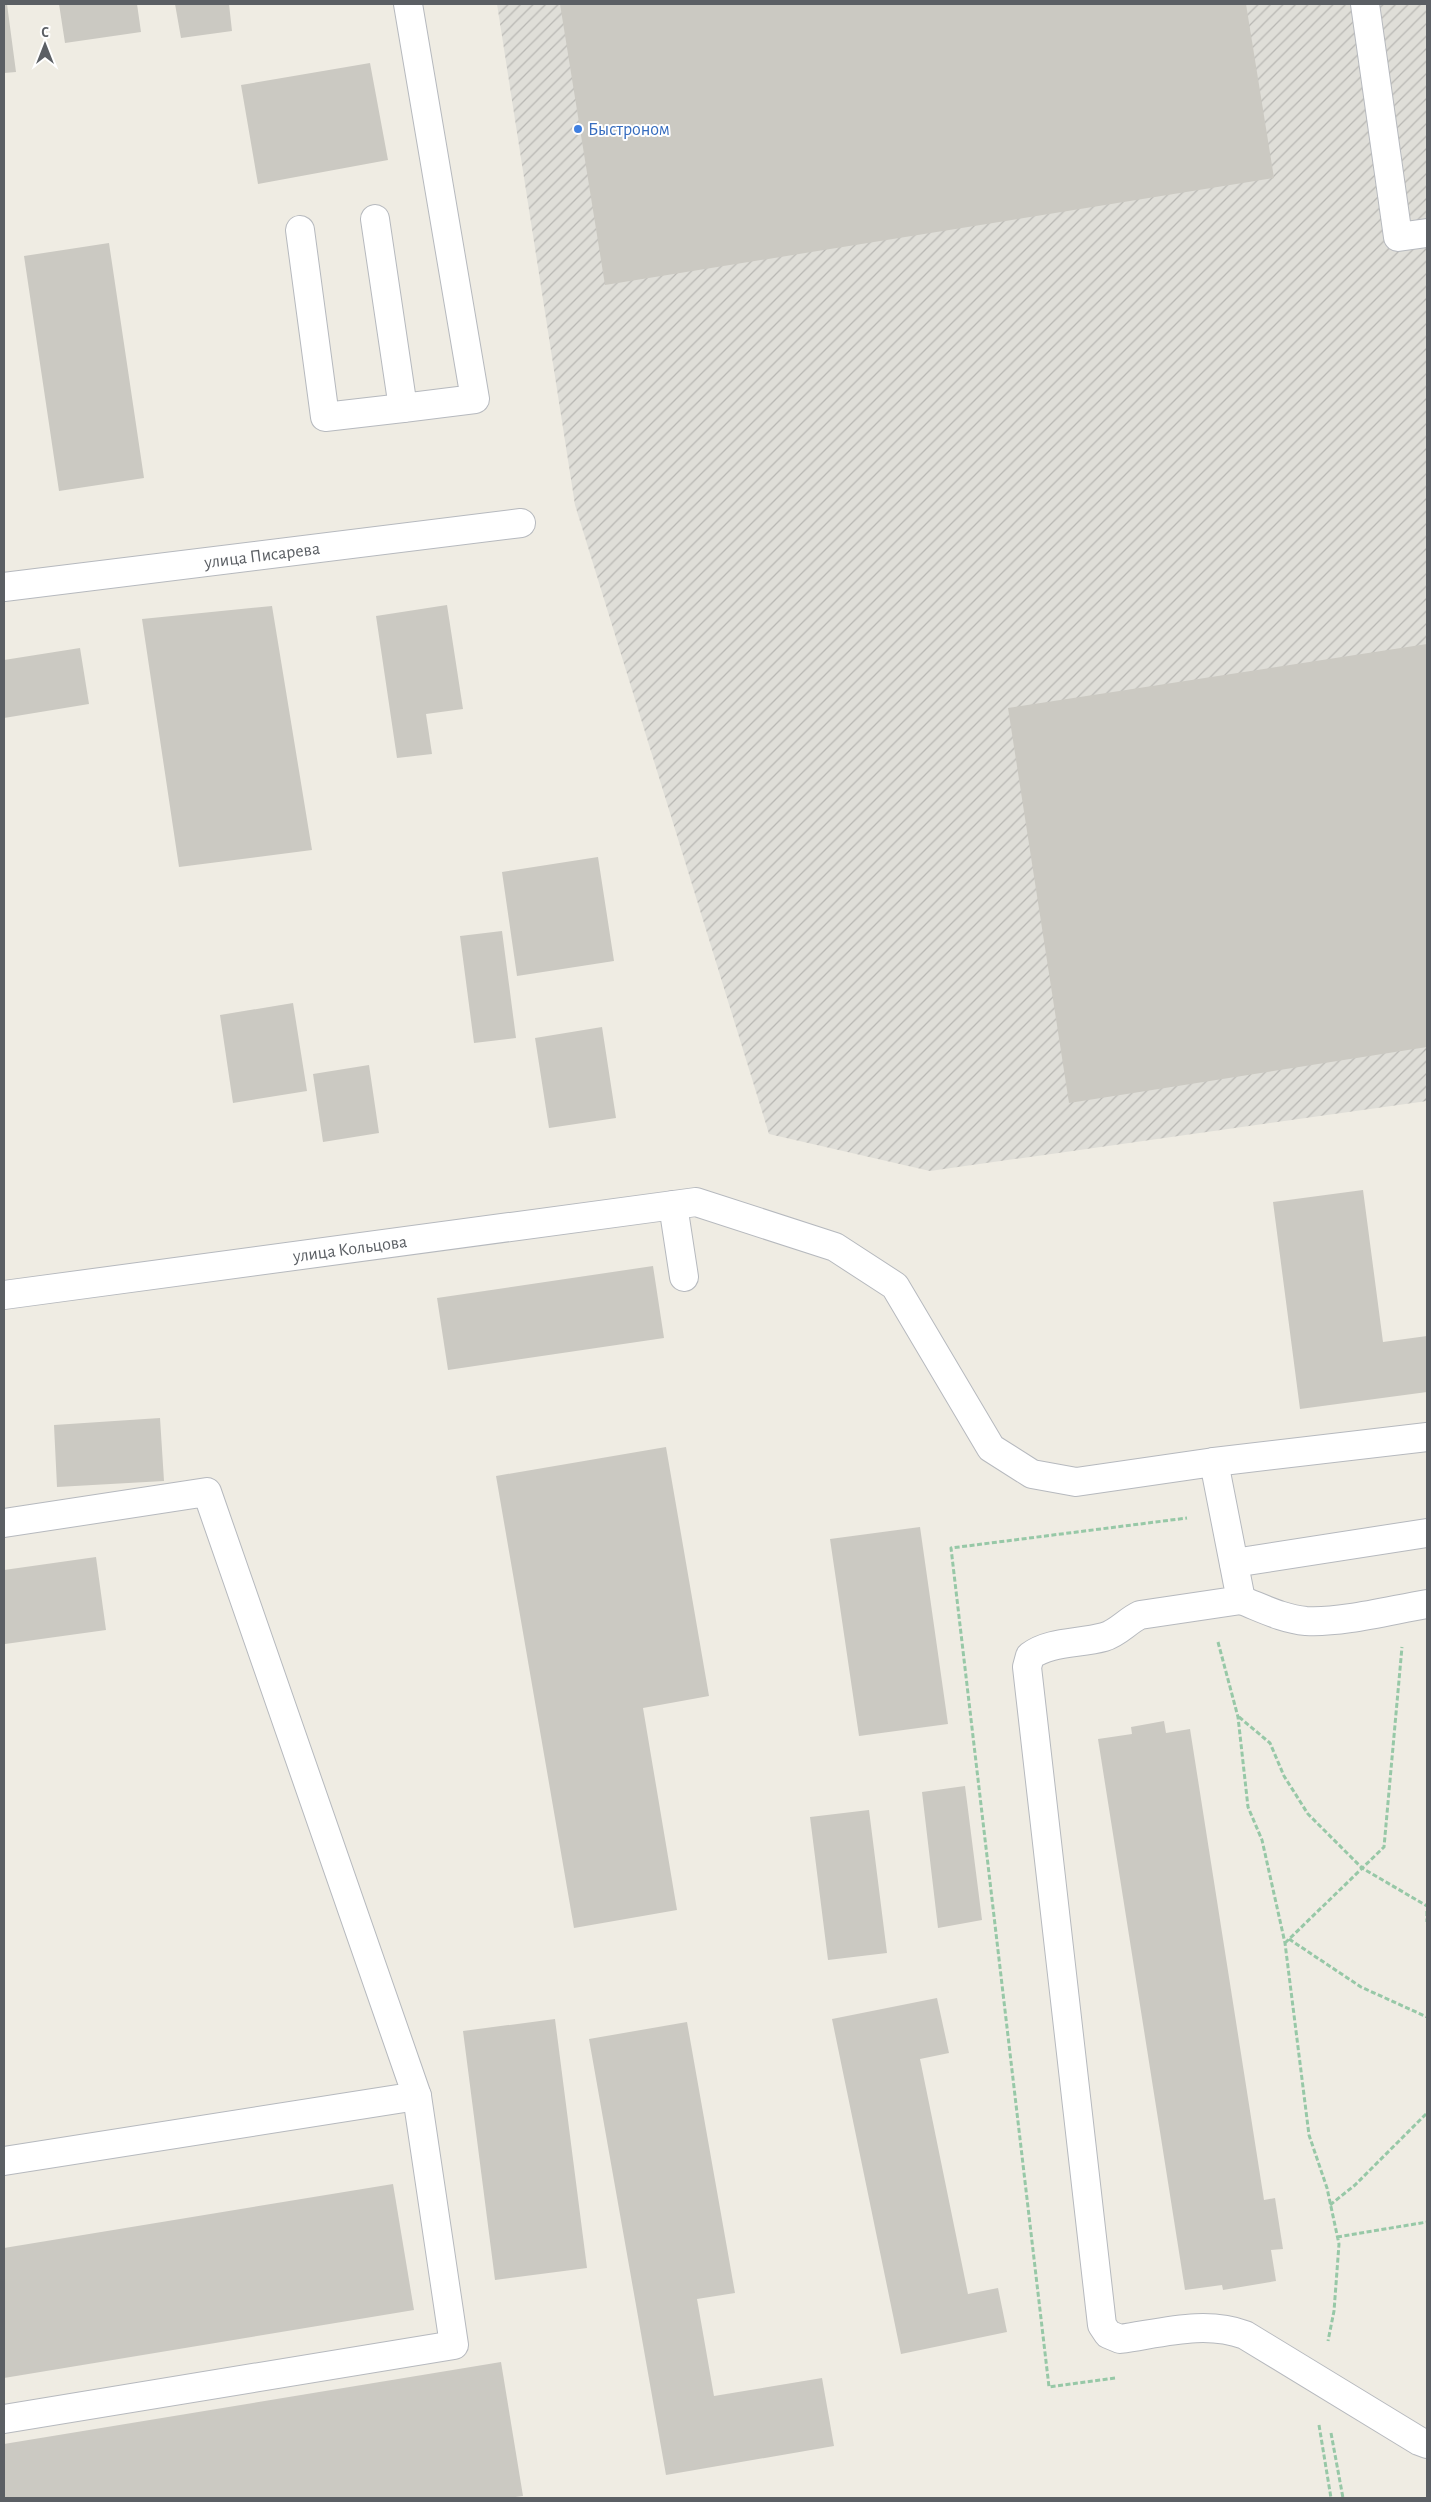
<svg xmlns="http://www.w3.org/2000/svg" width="1431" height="2502" font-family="'Alegreya Sans',sans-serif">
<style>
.industrial{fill:url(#industrial-furrows)}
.building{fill:#cbc9c2}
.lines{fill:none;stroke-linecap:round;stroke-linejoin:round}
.minor-casing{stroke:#b6b9be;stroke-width:30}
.path{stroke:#97c8a7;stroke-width:3;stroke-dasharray:5 2.5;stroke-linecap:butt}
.minor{stroke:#fff;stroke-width:28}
.shop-dot{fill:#3f7fe0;stroke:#fff;stroke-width:2}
.labels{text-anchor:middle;stroke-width:4;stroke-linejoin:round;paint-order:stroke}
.shop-label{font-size:18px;fill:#366cbe;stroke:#fff;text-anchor:start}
.street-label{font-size:18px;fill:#5b5f64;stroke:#fff}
</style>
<defs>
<pattern id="industrial-furrows" width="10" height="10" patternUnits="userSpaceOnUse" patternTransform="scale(1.25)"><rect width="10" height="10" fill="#dfded8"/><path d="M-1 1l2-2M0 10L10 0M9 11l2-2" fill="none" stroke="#b8b7b3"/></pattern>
</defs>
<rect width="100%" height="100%" fill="#efece3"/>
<path class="industrial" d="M497 4H1427V1101L930 1171 769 1134 575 505Z"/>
<path class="building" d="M4 4H7L16 72 4 73Z
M59 4H137L141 32 65 43Z
M175 4H229L232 31 181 38Z
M560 4H1246L1274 178 605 285Z
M370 63 388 160 258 184 241 85Z
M109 243 144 478 59 491 24 256Z
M447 605 463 709 426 714 432 754 397 758 376 616Z
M272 606 312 850 179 867 142 619Z
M1427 644V1047L1069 1103 1008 708Z
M80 648 89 704 4 718V660Z
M598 857 614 961 517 976 502 872Z
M502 931 516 1038 474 1043 460 936Z
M293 1003 307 1091 233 1103 220 1015Z
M602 1027 616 1118 549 1128 535 1038Z
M369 1065 379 1133 323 1142 313 1074Z
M1363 1190 1383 1342 1427 1336V1392L1300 1409 1273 1202Z
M653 1266 664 1338 448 1370 437 1298Z
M160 1418 164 1481 57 1487 54 1425Z
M666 1447 709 1696 643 1708 677 1910 574 1928 496 1476Z
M920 1527 948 1724 859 1736 830 1539Z
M96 1557 106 1630 5 1644 4 1570Z
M1164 1721 1166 1733 1190 1729 1264 2200 1275 2198 1283 2249 1271 2250 1276 2281 1223 2290 1222 2285 1185 2290 1098 1739 1132 1734 1131 1727Z
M965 1786 982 1920 938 1928 922 1792Z
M869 1810 887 1953 828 1960 810 1817Z
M937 1998 949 2053 920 2059 968 2294 998 2288 1007 2332 901 2354 832 2019Z
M555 2019 587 2268 495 2280 463 2031Z
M687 2022 735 2293 697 2299 714 2396 822 2378 834 2446 666 2475 589 2039Z
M393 2184 414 2310 4 2378V2248Z
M501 2362 523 2496 507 2498H4V2444Z"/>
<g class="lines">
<defs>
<g id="minor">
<path d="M1365 4 1398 237 1427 233"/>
<path d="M375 219 403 408 475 399 408 4"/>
<path d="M300 230 325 417 403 408"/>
<path id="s1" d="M4 587 521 523"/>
<path d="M673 1205 684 1277"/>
<path id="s2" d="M4 1295 696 1202 835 1247 895 1286 991 1448 1032 1474 1076 1482 1214 1462 1241 1600 1140 1615C1127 1621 1118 1633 1104 1637 1079 1644 1050 1641 1030 1656L1027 1667 1102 2325 1108 2334 1120 2339C1162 2333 1205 2320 1245 2335L1419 2441 1427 2444"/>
<path d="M1214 1462 1427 1437"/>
<path d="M4 1523 207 1492 417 2096 4 2161"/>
<path d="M1234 1563 1427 1533"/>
<path d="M1241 1600C1262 1608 1283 1619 1306 1621 1342 1623 1391 1610 1427 1604"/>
<path d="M4 2419 454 2345 417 2096"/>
</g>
</defs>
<use href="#minor" class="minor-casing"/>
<path class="path" d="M1218 1642 1238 1717 1248 1807 1262 1840 1285 1943 1309 2135 1327 2188 1339 2244 1334 2311 1328 2341
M1239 1717 1270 1743 1284 1776 1308 1814 1362 1868 1427 1906
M1427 1911V1922
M1289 1939 1361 1987 1427 2017
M1285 1943 1384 1847 1402 1647
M1330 2205 1355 2185 1427 2113
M1337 2237 1427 2222
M1115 2378 1049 2387 951 1548 1187 1518
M1319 2425 1331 2498
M1331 2433 1343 2498"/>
<use href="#minor" class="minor"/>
</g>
<circle class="shop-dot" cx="578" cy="129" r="5"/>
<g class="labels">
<g class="shop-label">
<text x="588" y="135">Быстроном</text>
</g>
<g class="street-label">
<text dy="6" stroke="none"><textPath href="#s1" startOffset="260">улица Писарева</textPath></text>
<text dy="6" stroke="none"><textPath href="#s2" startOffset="349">улица Кольцова</textPath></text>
</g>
</g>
<rect width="1431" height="2502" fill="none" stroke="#5b5f64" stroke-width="10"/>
<g transform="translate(45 45)" stroke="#ffffff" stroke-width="4" paint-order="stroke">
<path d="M0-4L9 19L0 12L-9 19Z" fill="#5b5f64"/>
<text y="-8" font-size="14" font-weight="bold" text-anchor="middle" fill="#5b5f64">С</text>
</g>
</svg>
